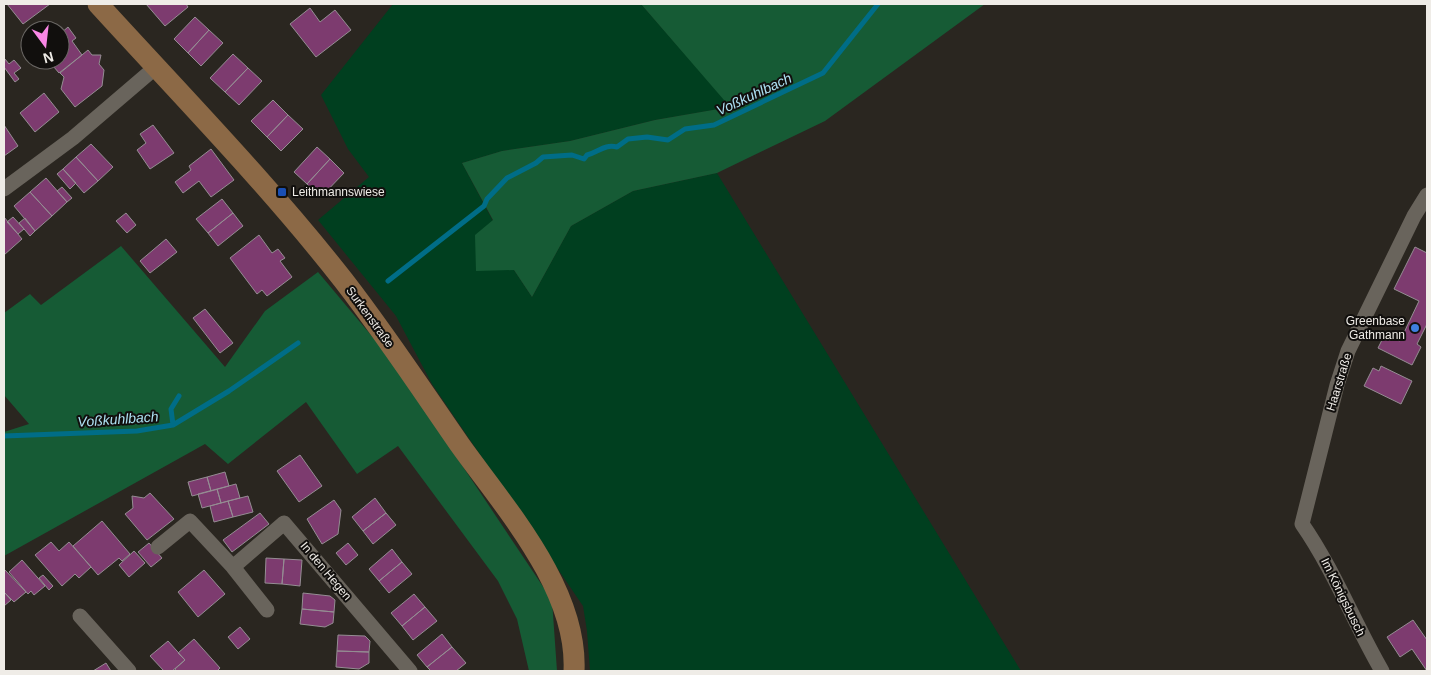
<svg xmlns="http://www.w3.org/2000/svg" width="1431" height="675" font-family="Arial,sans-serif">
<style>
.green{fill:#003f1f}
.forest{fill:#165b35}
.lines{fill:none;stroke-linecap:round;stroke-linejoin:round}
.stream{stroke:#006d87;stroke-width:5}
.building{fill:#7d3b6f;stroke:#958d93}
.street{stroke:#69645c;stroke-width:15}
.secondary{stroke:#8c6946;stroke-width:21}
.transit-dot{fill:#1a4fb4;stroke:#110f0d;stroke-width:2}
.shop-dot{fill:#3f7fe0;stroke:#110f0d;stroke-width:2}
.labels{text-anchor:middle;stroke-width:4;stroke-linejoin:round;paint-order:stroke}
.poi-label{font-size:12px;fill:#efece7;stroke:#110f0d;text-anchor:start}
.street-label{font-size:12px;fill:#efece7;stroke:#110f0d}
.water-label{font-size:14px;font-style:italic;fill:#ade0f2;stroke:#110f0d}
</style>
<rect width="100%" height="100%" fill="#2a2620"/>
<path class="green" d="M393 4H641L731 107 655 120 570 141 502 151 462 163 493 221 514 270 532 297 571 226 633 191 717 173 1021 671H590L587 631 583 606 432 384 396 316 318 220 369 177 348 149 321 95Z"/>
<path class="forest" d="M641 4H985L825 121 717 173 633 191 571 226 532 297 514 270 476 271 475 235 493 220 462 163 502 151 570 141 655 120 730 107Z
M121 246 225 367 265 311 318 272 391 359 552 600 557 671H529L517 619 498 581 398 446 357 474 306 402 228 464 205 444 4 556V432L29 424 4 395V313L30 294 41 305Z"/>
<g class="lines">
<path class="stream" d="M388 281 484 206 487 199 507 178 536 163 543 157 572 155 584 159 587 155C599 152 604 144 617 147L628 139 647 137 668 140 685 129 714 125 823 73 878 4
M173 425 171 409 179 396
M4 436 137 431 173 425 229 391 298 343"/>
</g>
<path class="building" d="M7 4H50L23 24Z
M146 4H186L188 7 165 26Z
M310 8 320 22 335 10 351 30 316 57 290 24Z
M195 17 209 30 188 53 174 39Z
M68 27 76 38 72 41 82 55 59 73 48 60H60V34Z
M209 30 223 43 201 66 188 53Z
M88 50 92 55H101L99 64 104 70 102 86 75 107 61 89 64 77 60 73Z
M233 54 248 68 225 92 210 78Z
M5 59 9 64 14 60 21 68 14 73 19 79 15 82 4 67Z
M248 68 262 81 239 105 225 92Z
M44 93 59 112 35 132 20 113Z
M273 100 288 115 267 137 251 121Z
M288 115 303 129 281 151 267 137Z
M4 125 18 146 4 156Z
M153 125 174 153 150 169 137 150 146 143 140 134Z
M91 144 113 167 98 181 76 157Z
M317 147 330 159 307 184 294 172Z
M211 149 234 180 211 197 199 181 183 193 175 182 191 170 189 166Z
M76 157 98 181 84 193 63 169Z
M330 159 344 173 321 197 307 184Z
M63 169 76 183 70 189 57 174Z
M46 178 67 202 52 216 30 192Z
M62 187 72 198 67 202 57 191Z
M30 192 52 216 35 231 14 206Z
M222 199 233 213 208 233 196 219Z
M126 213 136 225 127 233 116 221Z
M233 213 243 226 218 246 208 233Z
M4 217 22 239 4 255Z
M13 217 24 229 18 234 7 222Z
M25 218 35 231 30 236 19 223Z
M259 235 272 253 278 249 285 258 280 261 292 277 267 296 262 290 257 294 230 258Z
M166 239 177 252 150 273 140 261Z
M1415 247 1427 253V324L1417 344 1421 347 1412 365 1378 348 1385 334 1400 341 1419 301 1394 289Z
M205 309 233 343 220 353 193 318Z
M1381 366 1412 381 1401 404 1364 386 1373 368 1379 371Z
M300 455 322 486 299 502 277 471Z
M225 472 229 486 211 491 207 477Z
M207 477 211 491 192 496 188 482Z
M236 484 240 498 221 503 217 489Z
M217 489 221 503 202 508 198 494Z
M150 493 174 519 147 540 125 514 133 508 132 496 144 498Z
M248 496 253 512 233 517 228 501Z
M375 498 386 513 363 531 352 517Z
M334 500 341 510 338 534 322 544 307 519Z
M228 501 233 517 214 522 210 506Z
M260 513 269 524 232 552 223 540Z
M386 513 396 525 373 544 363 531Z
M102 521 130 554 122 561 119 558 98 575 73 546Z
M51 542 59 551 69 542 91 567 79 578 75 574 62 586 35 555Z
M149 543 162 558 151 567 138 552Z
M348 543 358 555 346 565 336 553Z
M392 549 402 562 379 581 369 569Z
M134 551 145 563 129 577 119 565Z
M266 558 284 559 282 584 265 583Z
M284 559 302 560 300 586 282 584Z
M22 560 45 586 34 595 31 591 28 594 9 572Z
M402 562 412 574 389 593 379 581Z
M4 569 26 592 14 602 4 592Z
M204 570 225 594 198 617 178 592Z
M43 575 53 586 49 590 39 578Z
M4 592 11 600 4 606Z
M303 593 330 596 335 600 334 612 302 609Z
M414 594 425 607 402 626 391 613Z
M425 607 437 621 413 640 402 626Z
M302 609 334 612 333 623 325 627 300 624Z
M1413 620 1427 640V671L1412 649 1400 657 1387 637Z
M240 627 250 639 238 649 228 637Z
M442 634 452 647 427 667 417 655Z
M338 635 365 636 370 641 369 652 337 651Z
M194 639 220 668 217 671H176L175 669 185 660 178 653Z
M168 641 185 660 172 671H164L150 656Z
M452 647 466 663 456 671H431L427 667Z
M337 651 369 652V663L359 669 336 667Z
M106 663 111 671H93Z"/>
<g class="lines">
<path class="street" d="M4 189 73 138 156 67
M158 547 190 521 233 567 284 523 410 671
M233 567 267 610
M80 616 129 671
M1382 671C1354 623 1334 570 1302 524L1337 385 1348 351 1414 216 1427 195"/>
<path class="secondary" d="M98 4C181 95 268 184 344 281 385 334 422 390 460 445 505 508 578 589 574 671"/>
</g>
<rect class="transit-dot" x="277" y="187" width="10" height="10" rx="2.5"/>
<circle class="shop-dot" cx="1415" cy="328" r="5"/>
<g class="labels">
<g class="poi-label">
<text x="292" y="196">Leithmannswiese</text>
<text x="1405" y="325" text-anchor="end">Greenbase<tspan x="1405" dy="14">Gathmann</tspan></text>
</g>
<g class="street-label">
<text transform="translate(370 317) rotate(54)" y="4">Surkenstraße</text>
<text transform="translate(1339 382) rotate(-73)" y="4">Haarstraße</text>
<text transform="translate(326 571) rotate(50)" y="4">In den Hegen</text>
<text transform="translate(1343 597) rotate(64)" y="4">Im Königsbusch</text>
</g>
<g class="water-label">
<text transform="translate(754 94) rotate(-25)" y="5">Voßkuhlbach</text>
<text transform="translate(118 419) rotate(-4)" y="5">Voßkuhlbach</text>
</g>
</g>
<rect width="1431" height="675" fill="none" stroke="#efece7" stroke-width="10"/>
<g transform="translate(45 45) rotate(165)"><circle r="24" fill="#110f0d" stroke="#6a6764"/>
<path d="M0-4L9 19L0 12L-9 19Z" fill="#fa87e6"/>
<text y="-8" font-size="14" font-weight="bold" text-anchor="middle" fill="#efece7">N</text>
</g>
</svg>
